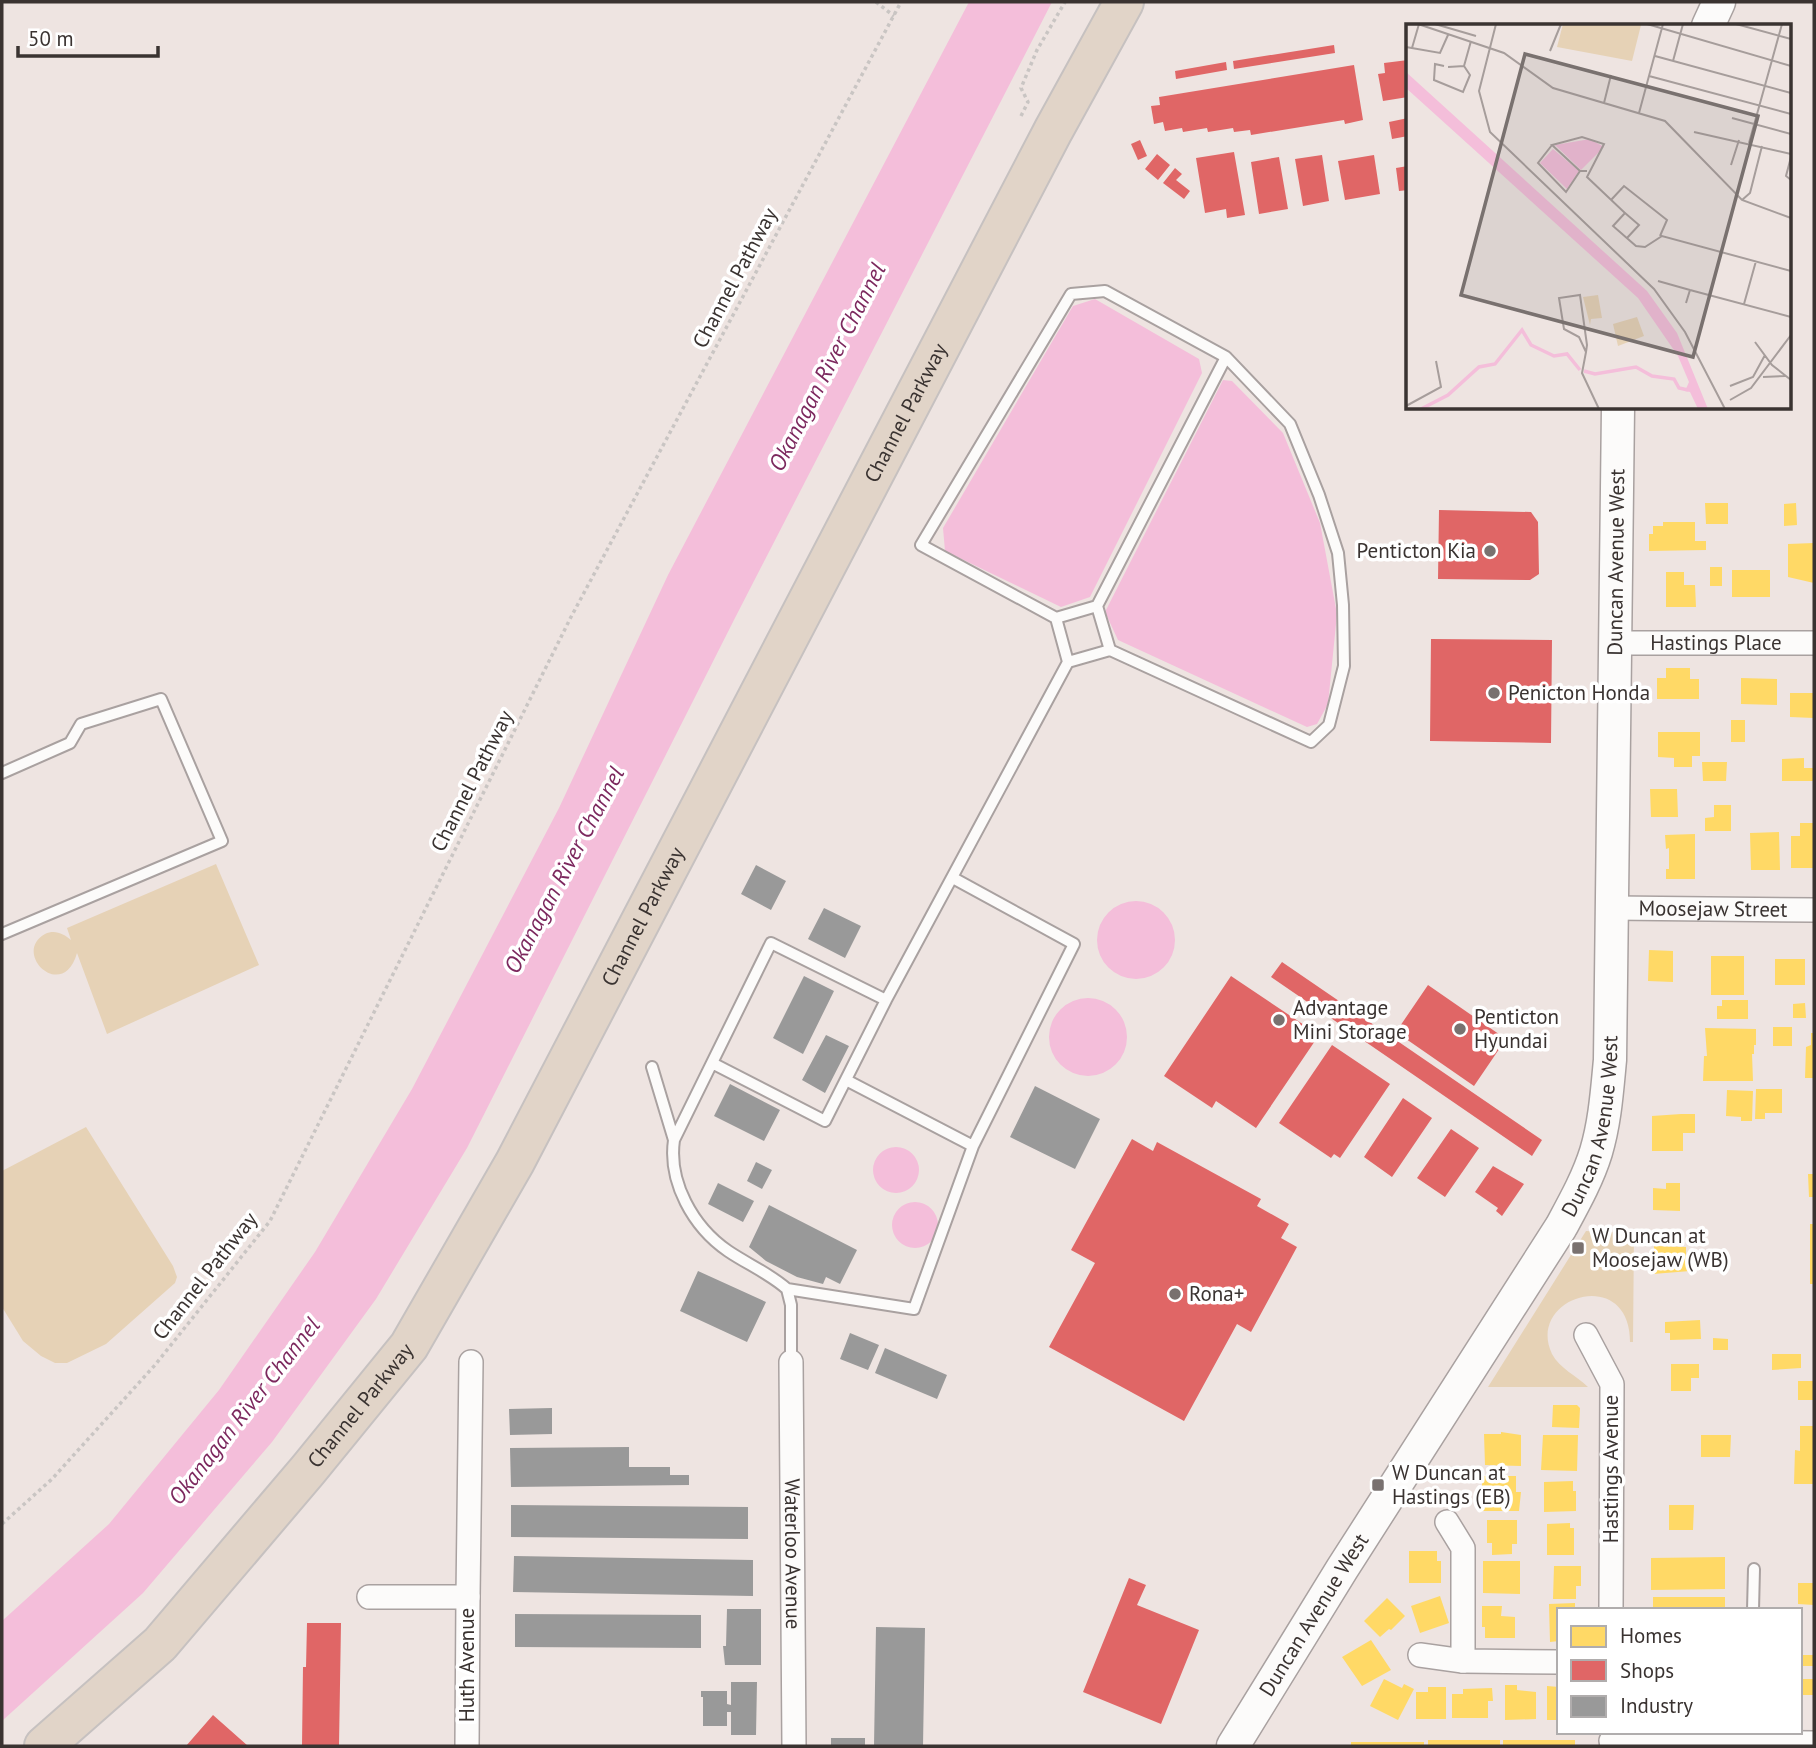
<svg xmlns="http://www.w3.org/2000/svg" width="1816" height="1748" font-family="'PT Sans',sans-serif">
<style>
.green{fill:#e6d2b6}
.water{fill:#f4beda}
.homes{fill:#ffd966}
.shops{fill:#e06666}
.industry{fill:#999}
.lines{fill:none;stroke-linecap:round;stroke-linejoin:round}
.lane-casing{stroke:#a9a1a0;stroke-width:14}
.street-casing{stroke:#a9a1a0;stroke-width:26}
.secondary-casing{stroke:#a9a1a0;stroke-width:35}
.highway-casing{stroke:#c6c1c0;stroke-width:42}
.path{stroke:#c9c5c3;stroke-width:3.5;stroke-dasharray:3.5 3.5;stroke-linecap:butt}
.lane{stroke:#fcfbfa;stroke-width:10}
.street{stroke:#fcfbfa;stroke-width:23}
.secondary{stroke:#fcfbfa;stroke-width:32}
.highway{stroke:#e1d4c8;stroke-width:38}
.poi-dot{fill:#79716f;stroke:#fff;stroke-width:2.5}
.labels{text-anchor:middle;stroke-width:7;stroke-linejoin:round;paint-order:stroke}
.street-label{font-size:21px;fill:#3a3331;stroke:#fff}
.poi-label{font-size:21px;fill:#3a3331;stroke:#fff;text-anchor:start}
.water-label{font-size:23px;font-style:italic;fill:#7c285e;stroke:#fff}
.inset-river{fill:none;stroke:#f4beda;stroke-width:3.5}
.inset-road{fill:none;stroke:#a69d9b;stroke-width:2}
.view{fill:#79716f;fill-opacity:0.15;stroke:#79716f;stroke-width:3.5}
.inset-edge{fill:none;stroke:#3a3331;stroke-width:3.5}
</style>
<rect width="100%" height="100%" fill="#eee4e1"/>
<path class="green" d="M216 864 259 965 107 1034 77 953C63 1003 11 953 45 934 55 929 64 934 71 940L67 928Z
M86 1127 173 1266 177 1277 175 1283 106 1344 67 1363H55L41 1356 23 1341 2 1307V1171Z
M1586 1231 1634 1233 1633 1342H1630C1630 1264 1525 1297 1552 1354 1560 1369 1576 1375 1588 1387H1488Z"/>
<path class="water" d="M969 2H1052L736 616 467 1148 376 1299 272 1442 143 1593 2 1721V1621L109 1524 219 1390 315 1252 412 1089 559 808 668 575Z
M1095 299 1199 359 1202 373 1090 597 1061 607 945 551 943 528 1073 306Z
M1223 380 1232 381 1283 433 1320 523 1337 614 1328 704 1317 724 1307 727 1118 640 1105 612Z
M1097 940a39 39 0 1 1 78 0a39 39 0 1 1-78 0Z
M1049 1037a39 39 0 1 1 78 0a39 39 0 1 1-78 0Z
M873 1170a23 23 0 1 1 46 0a23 23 0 1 1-46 0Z
M892 1225a23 23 0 1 1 46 0a23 23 0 1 1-46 0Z"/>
<path class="homes" d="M1705 503H1728V524H1706Z
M1796 503 1797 525 1784 526V504Z
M1663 522H1695V541H1706V550L1649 551V534H1653V526H1663Z
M1814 543V583L1788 577V544Z
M1710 567H1722V586H1710Z
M1732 570H1770V597H1732Z
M1666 572H1684V585H1695L1696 607H1666Z
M1666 668H1690V679H1699V699H1657V678H1666Z
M1741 678 1777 679V705L1741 704Z
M1790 693H1814V718L1790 717Z
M1731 720H1745V742H1731Z
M1658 732H1700V756H1692V767H1674V758L1658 757Z
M1804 758V768H1814V781H1782V759Z
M1702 762H1727L1726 781H1703Z
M1650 789H1677L1678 817H1651Z
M1714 805H1731V831H1705V818L1714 817Z
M1800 823H1814V868H1791V836H1800Z
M1779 832 1780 870H1751L1750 833Z
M1695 834V879H1666V869H1669V848L1666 849 1665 835Z
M1649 950 1673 951V982L1648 981Z
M1711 956H1744V995H1711Z
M1775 959H1805V985H1775Z
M1722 1000H1748V1019H1717V1006H1722Z
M1805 1003 1806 1018H1793V1004Z
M1773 1027H1792V1046H1773Z
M1705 1028 1756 1029V1045H1754V1054H1752L1753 1081H1703L1704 1056H1707Z
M1811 1033H1814V1078H1805L1806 1047 1811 1045Z
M1756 1089H1782V1113H1765V1119H1755Z
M1727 1090 1753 1091 1752 1121H1741V1117L1726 1116Z
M1681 1114H1695V1133H1683V1151H1652V1116Z
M1808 1174H1814V1197H1809Z
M1666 1183H1680V1211L1653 1210V1188L1666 1189Z
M1810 1224H1814V1284H1810Z
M1654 1246 1686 1247V1256L1690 1255V1271L1653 1274V1262H1661V1257H1654Z
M1693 1253H1707V1264H1693Z
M1700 1320 1701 1339 1670 1340V1333H1665V1322Z
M1713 1338 1728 1339V1350H1713Z
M1772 1354H1801V1368L1772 1370Z
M1671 1364H1699V1378H1691V1391H1671Z
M1798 1381H1814V1400H1798Z
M1553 1405H1577L1580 1408 1579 1428 1552 1427Z
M1800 1426H1814V1484H1794L1795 1450 1800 1451Z
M1501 1432 1521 1435V1466L1485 1465 1484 1434H1501Z
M1543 1435H1578L1577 1471 1541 1470Z
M1701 1435H1731L1730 1457H1701Z
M1482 1476H1516V1492H1521L1519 1511H1482Z
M1573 1481V1491H1576V1511L1544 1512V1482Z
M1669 1505H1694L1693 1530H1669Z
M1487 1520H1517V1544H1512V1554L1492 1555V1543H1487Z
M1570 1523V1528H1574V1555H1547V1524Z
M1409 1551H1437V1561H1441V1583H1409Z
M1725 1557V1589L1651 1590V1558Z
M1483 1561H1520V1594L1483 1593Z
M1554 1566H1581V1586H1576V1599H1553Z
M1798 1583H1814V1605L1798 1604Z
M1440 1596 1449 1623 1420 1633 1411 1606Z
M1653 1597H1725V1610H1653Z
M1387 1598 1405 1616 1391 1630 1389 1629 1380 1637 1364 1621Z
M1575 1603V1610H1559V1641L1550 1642 1549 1604Z
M1482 1606H1502L1501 1616 1515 1617V1638H1485V1627H1482Z
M1371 1640 1391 1670 1362 1686 1342 1657Z
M1800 1655H1813V1666H1800Z
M1384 1679 1402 1688 1404 1684 1414 1689 1398 1720 1370 1706Z
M1800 1679H1814V1695H1800Z
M1505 1685H1517V1690L1536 1692V1719L1505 1720Z
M1547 1686 1559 1687V1720H1547Z
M1428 1687H1446V1719H1416V1692H1428Z
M1492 1688 1493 1701H1488V1718H1452V1694H1463V1689Z
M1428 1740H1500V1746H1428Z
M1503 1740H1575V1746H1503Z
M1351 1742H1424V1746H1351Z"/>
<path class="shops" d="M1334 45 1335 53 1234 69 1233 61Z
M1408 60V97L1383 101 1378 74 1385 73 1384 63Z
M1226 62 1227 70 1176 79 1175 71Z
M1354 65 1363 120 1345 124 1344 120 1251 135 1250 130 1234 132 1233 128 1208 132 1207 128 1183 132 1182 128 1165 131 1163 122 1154 124 1151 106 1160 105 1159 97Z
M1408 118V136L1392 139 1389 122Z
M1140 140 1147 156 1138 160 1131 144Z
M1234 152 1245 215 1227 218 1226 209 1205 213 1196 158Z
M1157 154 1170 165 1158 180 1145 169Z
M1322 155 1329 201 1303 206 1295 159Z
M1374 155 1380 194 1345 200 1338 161Z
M1279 157 1288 209 1259 214 1251 162Z
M1408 166V190L1399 191 1396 168Z
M1175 168 1182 174 1176 180 1190 191 1184 199 1163 183Z
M1439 510 1531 512 1538 522 1539 574 1530 580 1438 579Z
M1431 639 1552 640 1551 743 1430 741Z
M1282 962 1542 1140 1532 1156 1271 977Z
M1231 976 1319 1035 1256 1128 1216 1101 1212 1108 1164 1076Z
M1428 985 1506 1039 1474 1086 1396 1032Z
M1332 1045 1390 1084 1340 1158 1334 1154 1331 1158 1279 1123Z
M1403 1098 1432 1118 1392 1177 1364 1157Z
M1451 1129 1479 1148 1445 1197 1417 1178Z
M1132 1139 1153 1151 1157 1142 1261 1199 1257 1206 1289 1224 1281 1238 1297 1247 1251 1332 1237 1324 1184 1421 1049 1347 1095 1263 1071 1250Z
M1493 1166 1524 1184 1502 1216 1496 1211 1498 1208 1475 1192Z
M1129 1578 1146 1585 1137 1605 1199 1630 1161 1724 1083 1692Z
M307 1623H341L339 1746H302L303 1667H306Z
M213 1715 248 1746H186Z"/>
<path class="industry" d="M756 865 786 881 771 910 741 894Z
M824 908 861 926 845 958 808 939Z
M804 976 834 991 803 1054 773 1038Z
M826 1035 849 1046 825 1093 802 1080Z
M730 1084 780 1110 764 1141 714 1116Z
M1035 1086 1100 1119 1075 1169 1010 1137Z
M756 1162 772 1170 762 1189 747 1181Z
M718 1183 754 1201 743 1222 708 1204Z
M769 1205 857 1250 840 1284 826 1277 823 1284 797 1277 766 1261 749 1247Z
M698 1271 766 1302 747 1342 680 1311Z
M850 1333 879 1345 868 1370 840 1359Z
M885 1348 947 1375 937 1399 875 1373Z
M552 1408V1434L510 1435 509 1409Z
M629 1447V1467H670V1475H689V1485L511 1487 510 1448Z
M511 1505 748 1507V1539L511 1537Z
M514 1556 753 1560V1596L513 1592Z
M727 1609H761V1665H725L723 1646H726Z
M515 1614 701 1615V1648L515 1647Z
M876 1627 925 1628 923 1746H874Z
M731 1682H757L756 1735H731V1712H727V1726H703V1697H701V1691H727V1704L731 1705Z
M831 1738H865V1746H831Z"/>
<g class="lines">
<defs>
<path id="lane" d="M1097 606 1056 618 921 545 1071 294 1105 291 1226 357
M1056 618 1068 662
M2 773 70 743 81 724 161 699 222 841 2 934
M712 1063 825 1121 886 1000
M652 1067 674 1140
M846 1080 973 1146
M787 1289 914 1309 973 1146 1074 944 953 878
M791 1362V1305L787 1289C769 1273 747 1264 728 1251 693 1227 668 1182 674 1140L771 943 886 1000 1068 662 1110 650 1311 742 1329 725 1344 666 1343 605 1338 553 1319 495 1290 424 1226 357 1097 606 1110 650
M1753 1610 1754 1569"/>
<g id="street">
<path id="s1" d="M1616 643H1814"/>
<path id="s2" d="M1613 908 1814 910"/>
<path d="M1586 1335 1612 1384 1611 1610"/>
<path id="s3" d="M791 1362 794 1746"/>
<path d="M1447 1522 1463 1548V1661"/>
<path d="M369 1597H468L467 1746"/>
<path d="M468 1597 471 1362"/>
<path d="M1420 1655 1463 1661 1559 1662"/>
<path d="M1611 1741 1814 1743"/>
</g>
<g id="secondary">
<path d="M1708 26 1719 2"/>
<path id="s4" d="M1233 1746 1342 1569 1561 1227C1574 1203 1588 1178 1596 1152 1605 1122 1607 1091 1610 1060L1618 408"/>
</g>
<g id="highway">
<path id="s5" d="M44 1746 160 1644 308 1470 409 1346 515 1162 1053 131 1124 2"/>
</g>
</defs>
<use href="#lane" class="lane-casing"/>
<use href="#street" class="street-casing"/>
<use href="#secondary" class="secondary-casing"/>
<use href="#highway" class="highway-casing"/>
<path class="path" d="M876 2 894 16
M1021 116 1028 102 1021 88 1037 50 1065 2
M2 1524 52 1479 155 1365 270 1221 571 617 901 2"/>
<use href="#lane" class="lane"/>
<use href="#street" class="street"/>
<use href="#secondary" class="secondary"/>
<use href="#highway" class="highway"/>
</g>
<g class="poi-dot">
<circle cx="1490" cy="551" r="7"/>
<circle cx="1494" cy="693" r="7"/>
<circle cx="1279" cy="1020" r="7"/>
<circle cx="1460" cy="1029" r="7"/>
<rect x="1571" y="1241" width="14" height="14" rx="3.5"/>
<circle cx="1175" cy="1294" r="7"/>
<rect x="1371" y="1478" width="14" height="14" rx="3.5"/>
</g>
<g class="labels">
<g class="street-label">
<text transform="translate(735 278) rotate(-62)" y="7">Channel Pathway</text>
<text dy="7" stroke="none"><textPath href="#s5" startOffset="1600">Channel Parkway</textPath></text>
<text dy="7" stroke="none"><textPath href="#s4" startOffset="1288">Duncan Avenue West</textPath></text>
<text dy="7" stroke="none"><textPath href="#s1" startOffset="100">Hastings Place</textPath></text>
<text transform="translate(472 781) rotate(-63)" y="7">Channel Pathway</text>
<text dy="7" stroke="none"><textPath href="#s2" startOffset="100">Moosejaw Street</textPath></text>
<text dy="7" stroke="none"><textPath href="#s5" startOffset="1032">Channel Parkway</textPath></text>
<text dy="7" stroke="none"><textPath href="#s4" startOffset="721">Duncan Avenue West</textPath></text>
<text transform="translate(205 1276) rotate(-52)" y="7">Channel Pathway</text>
<text dy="7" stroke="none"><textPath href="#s5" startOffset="466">Channel Parkway</textPath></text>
<text transform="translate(1611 1469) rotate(-90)" y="7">Hastings Avenue</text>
<text dy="7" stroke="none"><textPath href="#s3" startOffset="192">Waterloo Avenue</textPath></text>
<text dy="7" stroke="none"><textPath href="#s4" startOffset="154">Duncan Avenue West</textPath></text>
<text transform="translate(467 1665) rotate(-90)" y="7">Huth Avenue</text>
</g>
<g class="poi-label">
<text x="1476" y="558" text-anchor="end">Penticton Kia</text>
<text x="1508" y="700">Penicton Honda</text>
<text x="1293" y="1015">Advantage<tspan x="1293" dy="24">Mini Storage</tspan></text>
<text x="1474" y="1024">Penticton<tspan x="1474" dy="24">Hyundai</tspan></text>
<text x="1592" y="1243">W Duncan at<tspan x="1592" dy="24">Moosejaw (WB)</tspan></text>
<text x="1189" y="1301">Rona+</text>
<text x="1392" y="1480">W Duncan at<tspan x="1392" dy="24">Hastings (EB)</tspan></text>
</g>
<g class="water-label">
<text transform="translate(827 367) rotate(-63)" y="8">Okanagan River Channel</text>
<text transform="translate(564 870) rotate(-62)" y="8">Okanagan River Channel</text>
<text transform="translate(244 1411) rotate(-52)" y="8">Okanagan River Channel</text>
</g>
</g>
<g transform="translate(1406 24)">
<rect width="385" height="385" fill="#eee4e1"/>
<path d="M157 0H234L235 1 226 37 151 23ZM192 271 196 294 185 295 184 301 177 273ZM231 293 238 312 212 322 207 300Z" fill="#e6d2b6"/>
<path d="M0 48 241 267 271 309 302 385H292L284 368 279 367 283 358 272 332 232 274 0 64ZM184 115 198 123 175 146 149 121ZM147 125 173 147 161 165 134 139Z" fill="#f4beda"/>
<path class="inset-river" d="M178 347 189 350 230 343 246 352 268 355 273 364 282 366M15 385 42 371 73 343 89 340 116 306 125 321 148 332 161 330 174 346"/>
<path class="inset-road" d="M12 0 98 29 147 64 259 97 336 176 385 194M29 0 70 12M90 0 73 67 84 108 248 265 279 308 319 385M241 0 385 42M330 0 385 15M0 23 34 29 42 11M6 24 13 0M144 27 155 0M249 32 385 69M267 37 277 0M38 42 29 40 28 56 57 68 64 51 58 42 42 43M58 42 65 17M243 52 385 90M198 79 205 51M233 89 257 0M326 94 385 110M288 108 385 130M343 119 376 0M146 121 132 139 160 168 174 147M385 133 380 152 385 156M325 141 333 116M181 147H174L146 121 176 113 198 120 181 153 219 189 207 202 230 222 239 223 256 212 385 247M205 176 218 162 261 196 254 212M336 176 344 169 356 122M219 189 233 201 221 214M252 257 284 266M280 279 284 266 385 293M338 280 350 237M349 318 366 341 385 356M180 328 173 313 158 305 153 274 174 271 181 321 180 328 176 349 193 385M357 353 379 352M324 362 347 353 359 331M324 376 345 364 385 311M0 382 35 363 30 337"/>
<path class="view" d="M119 30 352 92 287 333 55 271Z"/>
<rect width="385" height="385" class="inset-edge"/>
</g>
<rect width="1816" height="1748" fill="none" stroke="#3a3331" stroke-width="7"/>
<rect x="1557" y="1608" width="245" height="126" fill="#ffffff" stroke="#b0adad" stroke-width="2"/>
<rect x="1571" y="1626" width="35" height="21" fill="#ffd966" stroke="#b0adad" stroke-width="2"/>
<text x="1620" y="1643" font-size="21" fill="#3a3331">Homes</text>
<rect x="1571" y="1660" width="35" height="21" fill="#e06666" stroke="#b0adad" stroke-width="2"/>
<text x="1620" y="1678" font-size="21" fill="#3a3331">Shops</text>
<rect x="1571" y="1696" width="35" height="21" fill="#999999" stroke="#b0adad" stroke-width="2"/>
<text x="1620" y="1713" font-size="21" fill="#3a3331">Industry</text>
<path d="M18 46v10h140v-10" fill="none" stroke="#3a3331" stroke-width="3.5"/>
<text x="28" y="46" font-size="21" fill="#3a3331" stroke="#ffffff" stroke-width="5" paint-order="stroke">50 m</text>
</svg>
